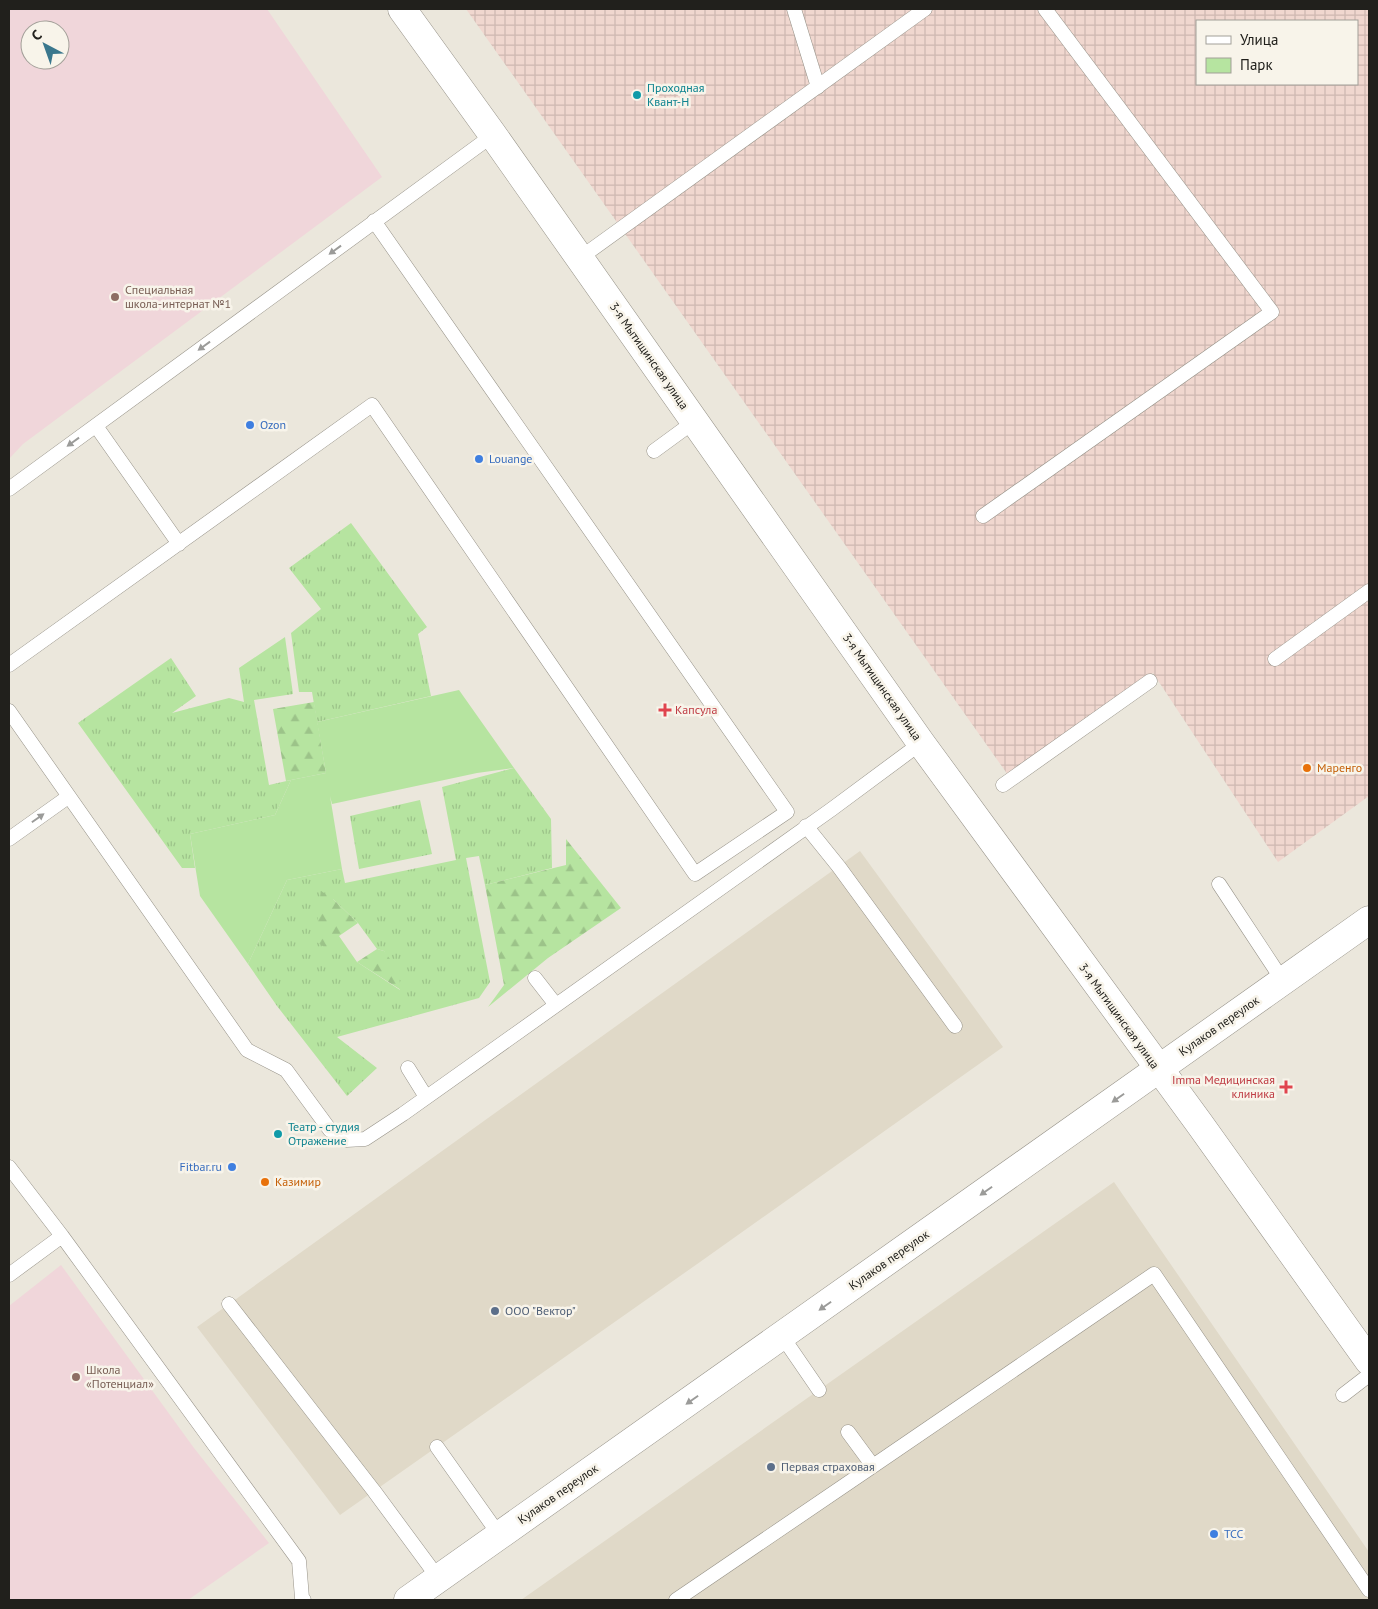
<svg xmlns="http://www.w3.org/2000/svg" width="1378" height="1609" font-family="'PT Sans',sans-serif">
<style>
.built{fill:#e0d9c8}
.industrial{fill:url(#industrial-grid);fill-rule:evenodd}
.education{fill:#f0d6da;fill-rule:evenodd}
.grass{fill:url(#grass-tufts);fill-rule:evenodd}
.forest{fill:url(#forest-firs)}
.park{fill:#b6e4a0}
.lines{fill:none;stroke-linecap:round;stroke-linejoin:round}
.service-casing{stroke:#969288;stroke-width:15}
.minor-casing{stroke:#969288;stroke-width:29}
.tertiary-casing{stroke:#969288;stroke-width:29}
.service{stroke:#fff;stroke-width:14}
.minor{stroke:#fff;stroke-width:28}
.tertiary{stroke:#fff;stroke-width:28}
.oneway{fill:#9b9b99}
.culture-dot{fill:#0f9aa8;stroke:#f8f4ea;stroke-width:2}
.education-dot{fill:#8d6e63;stroke:#f8f4ea;stroke-width:2}
.shop-dot{fill:#3f7fe0;stroke:#f8f4ea;stroke-width:2}
.health-dot{fill:#e0444e;stroke:#f8f4ea;stroke-width:2}
.food-dot{fill:#e8710a;stroke:#f8f4ea;stroke-width:2}
.service-dot{fill:#5c6f8a;stroke:#f8f4ea;stroke-width:2}
.labels{text-anchor:middle;stroke-width:5;stroke-linejoin:round;paint-order:stroke}
.culture-label{font-size:12px;fill:#0d838f;stroke:#f8f4ea;text-anchor:start}
.education-label{font-size:12px;fill:#785e54;stroke:#f8f4ea;text-anchor:start}
.street-label{font-size:12px;fill:#21201c;stroke:#f8f4ea}
.shop-label{font-size:12px;fill:#366cbe;stroke:#f8f4ea;text-anchor:start}
.health-label{font-size:12px;fill:#be3a42;stroke:#f8f4ea;text-anchor:start}
.food-label{font-size:12px;fill:#c56008;stroke:#f8f4ea;text-anchor:start}
.service-label{font-size:12px;fill:#4e5e75;stroke:#f8f4ea;text-anchor:start}
</style>
<defs>
<pattern id="industrial-grid" width="8" height="8" patternUnits="userSpaceOnUse" patternTransform="scale(1.25)"><rect width="8" height="8" fill="#f0d7cf"/><path d="M0 4h8M4 0v8" fill="none" stroke="#ceb8b1"/></pattern>
<pattern id="grass-tufts" width="24" height="20" patternUnits="userSpaceOnUse" patternTransform="scale(1.25)"><rect width="24" height="20" fill="#b6e4a0"/><path d="M3 7l-1-3M5 7V3M7 7l1-3M15 17l-1-3M17 17v-4M19 17l1-3" fill="none" stroke="#9cc389"/></pattern>
<pattern id="forest-firs" width="22" height="20" patternUnits="userSpaceOnUse" patternTransform="scale(1.25)"><rect width="22" height="20" fill="#b6e4a0"/><path d="M5 1l3.5 6h-7zM16 11l3.5 6h-7z" fill="#9cc389"/></pattern>
</defs>
<rect width="100%" height="100%" fill="#ebe7dc"/>
<path class="built" d="M860 851 1003 1047 700 1262 340 1515 197 1327Z
M1114 1182 1369 1552V1600H521Z"/>
<path class="industrial" d="M466 9H1369V796L1278 862 1153 673 1008 775ZM1197 21H1357V84H1197Z"/>
<path class="education" d="M9 9H267L382 177 23 444 9 459ZM30 30H60V60H30Z
M61 1265 194 1448 269 1543 188 1600H9V1306Z"/>
<path class="grass" d="M351 523 427 627 418 634 431 696 317 722 312 692H299L291 633 321 609 289 568Z
M285 637 293 694 254 700 269 785 291 780 275 815 190 834 195 868H182L78 723 171 658 196 696 172 713 229 698 244 702 239 668Z
M514 768 551 819 552 868 485 885 479 856 466 858 490 982 479 998 337 1037 377 1068 347 1096 277 1006 248 964 287 880 342 869 345 883 456 860 442 787ZM333 899 358 923 377 949 384 951 400 990 357 962 339 936Z
M420 800 432 854 359 869 350 816Z"/>
<path class="forest" d="M314 702 326 773 286 781 273 709Z
M566 839 621 908 548 958 488 1007 504 985 485 885 566 865Z
M321 891 333 899 358 923 339 936 329 950 315 941Z
M377 949 384 951 398 970 401 990 357 962Z"/>
<path class="park" d="M459 690 514 768 477 773 332 804 330 796 342 869 287 880 248 964 200 896 190 834 275 815 291 780 326 773 317 722Z"/>
<g class="lines">
<defs>
<path id="service" d="M794 9 818 87
M580 258 925 9
M96 426 179 544
M654 451 695 421
M9 489 493 135
M983 516 1272 312 1045 9
M1275 659 1369 591
M9 665 372 405 695 874 787 812 374 221
M9 711 247 1050 286 1070 330 1130 346 1140 365 1139 403 1114 832 809 921 743
M1003 785 1150 681
M806 826 839 867 955 1026
M9 839 68 797
M1219 884 1283 981
M535 978 556 1005
M408 1068 426 1097
M9 1167 62 1236 9 1275
M62 1236 299 1561 302 1598 304 1600
M229 1304 374 1491 439 1579
M782 1336 819 1390
M1343 1395 1369 1375
M437 1447 500 1536
M873 1466 1154 1274 1369 1590
M676 1600 873 1466 848 1432"/>
<path id="minor" d="M408 1600 1369 920"/>
<path id="tertiary" d="M402 9 493 135 921 743 1199 1123 1369 1361"/>
</defs>
<use href="#service" class="service-casing"/>
<use href="#minor" class="minor-casing"/>
<use href="#tertiary" class="tertiary-casing"/>
<use href="#service" class="service"/>
<use href="#minor" class="minor"/>
<use href="#tertiary" class="tertiary"/>
</g>
<defs><path id="oneway-solid" d="M-6-.8H1V-3.2L6.5 0L1 3.2V.8H-6Z" transform="scale(1.25)"/></defs>
<g class="oneway">
<use href="#oneway-solid" transform="translate(335 250) rotate(144)"/>
<use href="#oneway-solid" transform="translate(204 346) rotate(144)"/>
<use href="#oneway-solid" transform="translate(73 442) rotate(144)"/>
<use href="#oneway-solid" transform="translate(38 818) rotate(-35)"/>
<use href="#oneway-solid" transform="translate(1118 1098) rotate(145)"/>
<use href="#oneway-solid" transform="translate(986 1191) rotate(145)"/>
<use href="#oneway-solid" transform="translate(825 1306) rotate(145)"/>
<use href="#oneway-solid" transform="translate(692 1400) rotate(145)"/>
</g>
<g class="culture-dot">
<circle cx="637" cy="95" r="5"/>
<circle cx="278" cy="1134" r="5"/>
</g>
<g class="education-dot">
<circle cx="115" cy="297" r="5"/>
<circle cx="76" cy="1377" r="5"/>
</g>
<g class="shop-dot">
<circle cx="250" cy="425" r="5"/>
<circle cx="479" cy="459" r="5"/>
<circle cx="232" cy="1167" r="5"/>
<circle cx="1214" cy="1534" r="5"/>
</g>
<g class="health-dot">
<path d="M662.5 702.5h5v5h5v5h-5v5h-5v-5h-5v-5h5z"/>
<path d="M1283.5 1079.5h5v5h5v5h-5v5h-5v-5h-5v-5h5z"/>
</g>
<g class="food-dot">
<circle cx="1307" cy="768" r="5"/>
<circle cx="265" cy="1182" r="5"/>
</g>
<g class="service-dot">
<circle cx="495" cy="1311" r="5"/>
<circle cx="771" cy="1467" r="5"/>
</g>
<g class="labels">
<g class="culture-label">
<text x="647" y="92">Проходная<tspan x="647" dy="14">Квант-Н</tspan></text>
<text x="288" y="1131">Театр - студия<tspan x="288" dy="14">Отражение</tspan></text>
</g>
<g class="education-label">
<text x="125" y="294">Специальная<tspan x="125" dy="14">школа-интернат №1</tspan></text>
<text x="86" y="1374">Школа<tspan x="86" dy="14">«Потенциал»</tspan></text>
</g>
<g class="street-label">
<text transform="translate(649 356) rotate(55)" y="4">3-я Мытищинская улица</text>
<text transform="translate(882 687) rotate(55)" y="4">3-я Мытищинская улица</text>
<text transform="translate(1119 1016) rotate(54)" y="4">3-я Мытищинская улица</text>
<text transform="translate(1219 1026) rotate(-35)" y="4">Кулаков переулок</text>
<text transform="translate(889 1260) rotate(-35)" y="4">Кулаков переулок</text>
<text transform="translate(558 1494) rotate(-35)" y="4">Кулаков переулок</text>
</g>
<g class="shop-label">
<text x="260" y="429">Ozon</text>
<text x="489" y="463">Louange</text>
<text x="222" y="1171" text-anchor="end">Fitbar.ru</text>
<text x="1224" y="1538">TCC</text>
</g>
<g class="health-label">
<text x="675" y="714">Капсула</text>
<text x="1275" y="1084" text-anchor="end">Imma Медицинская<tspan x="1275" dy="14">клиника</tspan></text>
</g>
<g class="food-label">
<text x="1317" y="772">Маренго</text>
<text x="275" y="1186">Казимир</text>
</g>
<g class="service-label">
<text x="505" y="1315">ООО "Вектор"</text>
<text x="781" y="1471">Первая страховая</text>
</g>
</g>
<rect width="1378" height="1609" fill="none" stroke="#21201c" stroke-width="20"/>
<rect x="1196" y="20" width="162" height="65" fill="#f8f4ea" stroke="#a29f98"/>
<rect x="1206" y="36" width="25" height="8" fill="#ffffff" stroke="#a29f98"/>
<text x="1240" y="45" font-size="15" fill="#21201c">Улица</text>
<rect x="1206" y="58" width="25" height="15" fill="#b6e4a0" stroke="#a29f98"/>
<text x="1240" y="70" font-size="15" fill="#21201c">Парк</text>
<g transform="translate(45 45) rotate(319)"><circle r="24" fill="#f8f4ea" stroke="#a29f98"/>
<path d="M0-4L9 19L0 12L-9 19Z" fill="#3a778d"/>
<text y="-8" font-size="14" font-weight="bold" text-anchor="middle" fill="#21201c">С</text>
</g>
</svg>
